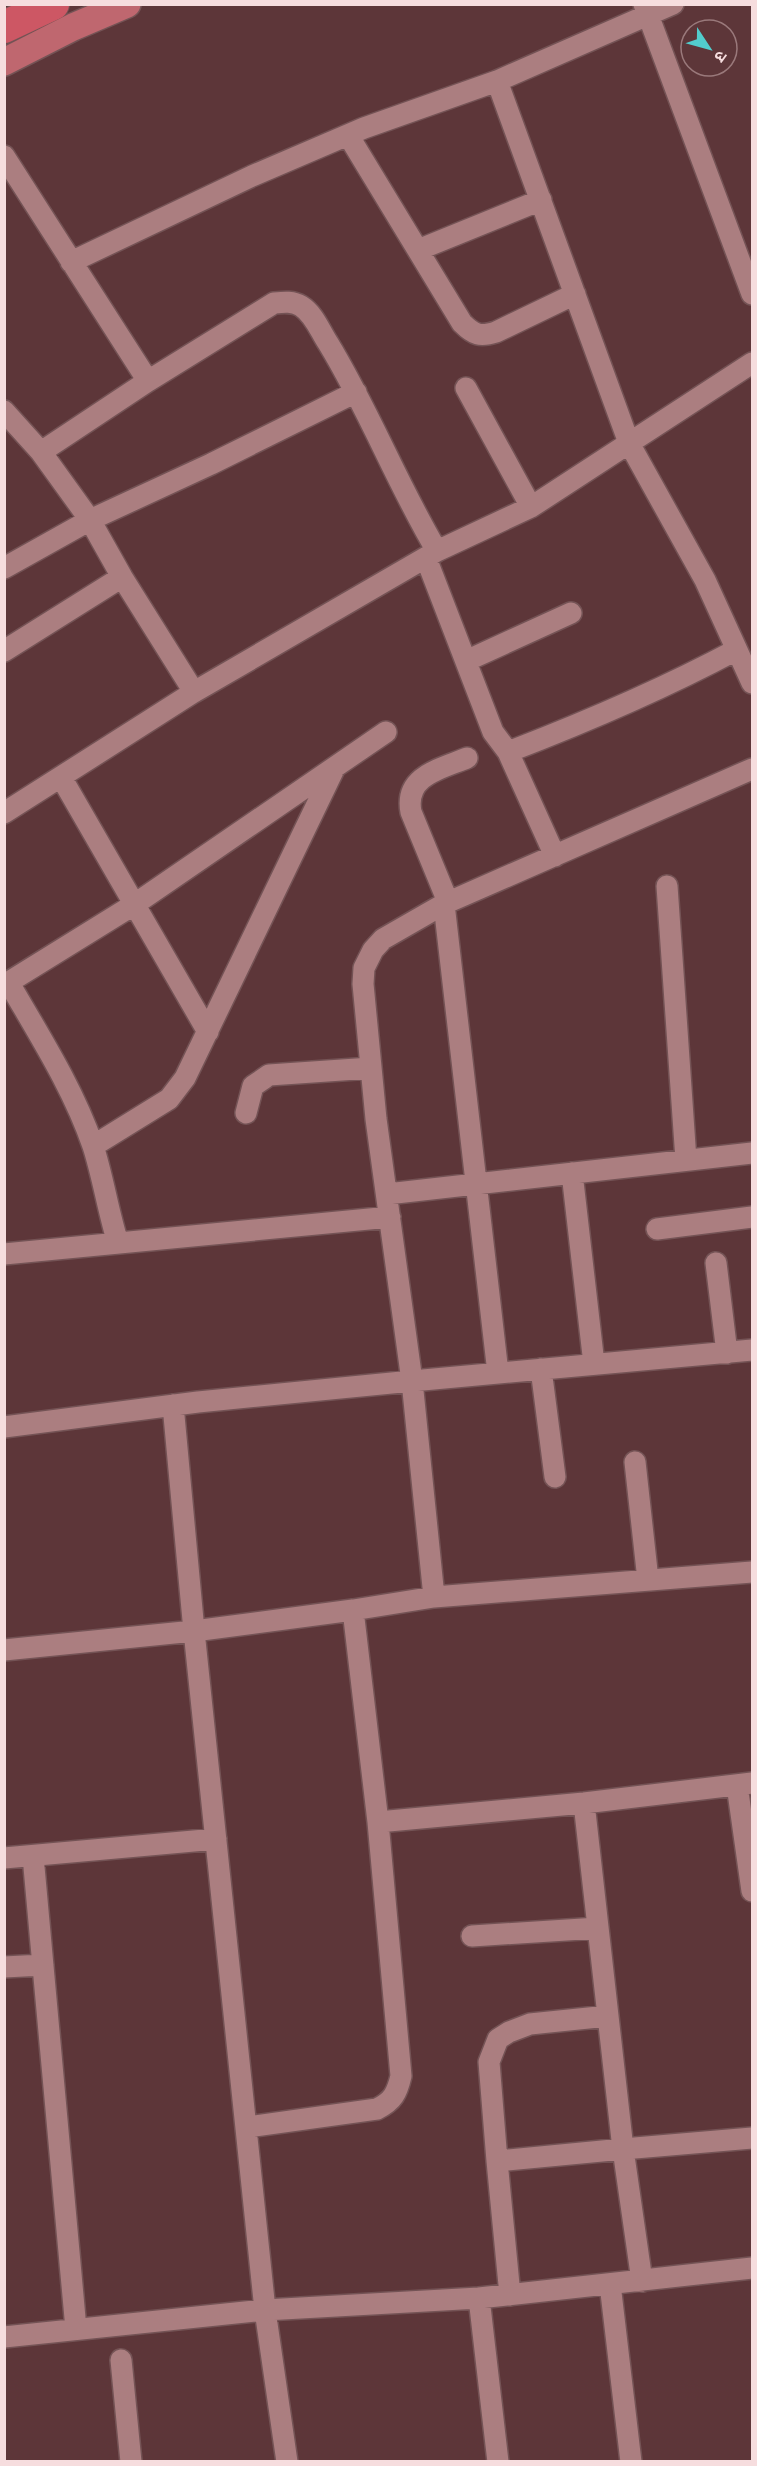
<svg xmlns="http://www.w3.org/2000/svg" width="757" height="2466" font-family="Bitter,'Noto Sans Devanagari',serif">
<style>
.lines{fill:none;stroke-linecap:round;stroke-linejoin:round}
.minor-casing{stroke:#745355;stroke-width:24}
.major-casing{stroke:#745355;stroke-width:30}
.highway-casing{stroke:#745355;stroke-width:34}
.minor{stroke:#ab7e80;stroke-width:21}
.major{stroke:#bf676f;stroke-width:27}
.highway{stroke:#cd5764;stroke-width:32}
</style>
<rect width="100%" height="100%" fill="#5d3639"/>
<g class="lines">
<defs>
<path id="minor" d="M644 4 752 294
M673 4 497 81 629 443 705 580 752 683
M348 135 462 323C474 335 480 337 496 332L575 294
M4 156 148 381
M418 250 541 200
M71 262 252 176 364 128 497 81
M466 388 531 507
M4 411 41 452 90 520 211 464 356 392
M41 452 148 381 274 303C284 302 293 301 301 306 314 314 320 331 328 343 369 410 397 484 437 551
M426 558 493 732 508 752C586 722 663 689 736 650
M4 568 90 520 122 577 194 692
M4 651 122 577
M466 661 571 613
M508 752 555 856
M752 769 444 904 383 939 373 950 364 968 363 984 376 1119 412 1381 752 1350
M61 777 208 1032
M4 813 194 692 437 551 531 507 752 363
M667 886 686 1160
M448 902 411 812C404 776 440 769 467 758
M444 904 498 1373
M9 983C39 1035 73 1088 93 1146 103 1177 108 1211 118 1243
M4 985 135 904 386 732
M246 1113 253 1086 269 1075 371 1068
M93 1146 169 1099 185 1078 335 767
M572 1173 594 1364
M387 1194 752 1153
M657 1229 752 1217
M4 1254 390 1217
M716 1263 727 1353
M541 1369 555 1477
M4 1427 198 1402 412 1381 434 1597
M635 1462 648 1580
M4 1650 194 1631 173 1405
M737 1785 752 1891
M584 1803 623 2149 752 2138
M378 1822 584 1803 752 1783
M33 1856 76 2329
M4 1858 216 1839
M472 1936 598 1928
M4 1967 43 1965
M247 2127 377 2109C393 2101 397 2093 401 2076L378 1822 353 1610
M497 2161 489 2062 498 2039 509 2032 530 2024 608 2016
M610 2284 631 2462
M510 2295 497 2161 623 2149 642 2281
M479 2298 498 2462
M4 2337 265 2310 479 2298 752 2268
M121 2360 131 2462
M287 2462 265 2310 194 1631 353 1610 434 1597 752 1572"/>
<path id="major" d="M4 62 73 27 127 4"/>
<path id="highway" d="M4 27 53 4"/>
</defs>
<use href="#minor" class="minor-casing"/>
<use href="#major" class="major-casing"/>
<use href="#highway" class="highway-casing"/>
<use href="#minor" class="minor"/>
<use href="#major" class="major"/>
<use href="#highway" class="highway"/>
</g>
<rect width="757" height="2466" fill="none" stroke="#f6ddde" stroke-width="12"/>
<g transform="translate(709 48) rotate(126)"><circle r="28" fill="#5d3639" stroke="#9a797b" stroke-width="1.5"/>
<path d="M0-4.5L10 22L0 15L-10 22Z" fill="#52cdcd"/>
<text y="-9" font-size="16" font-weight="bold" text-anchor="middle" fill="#f6ddde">उ</text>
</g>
</svg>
